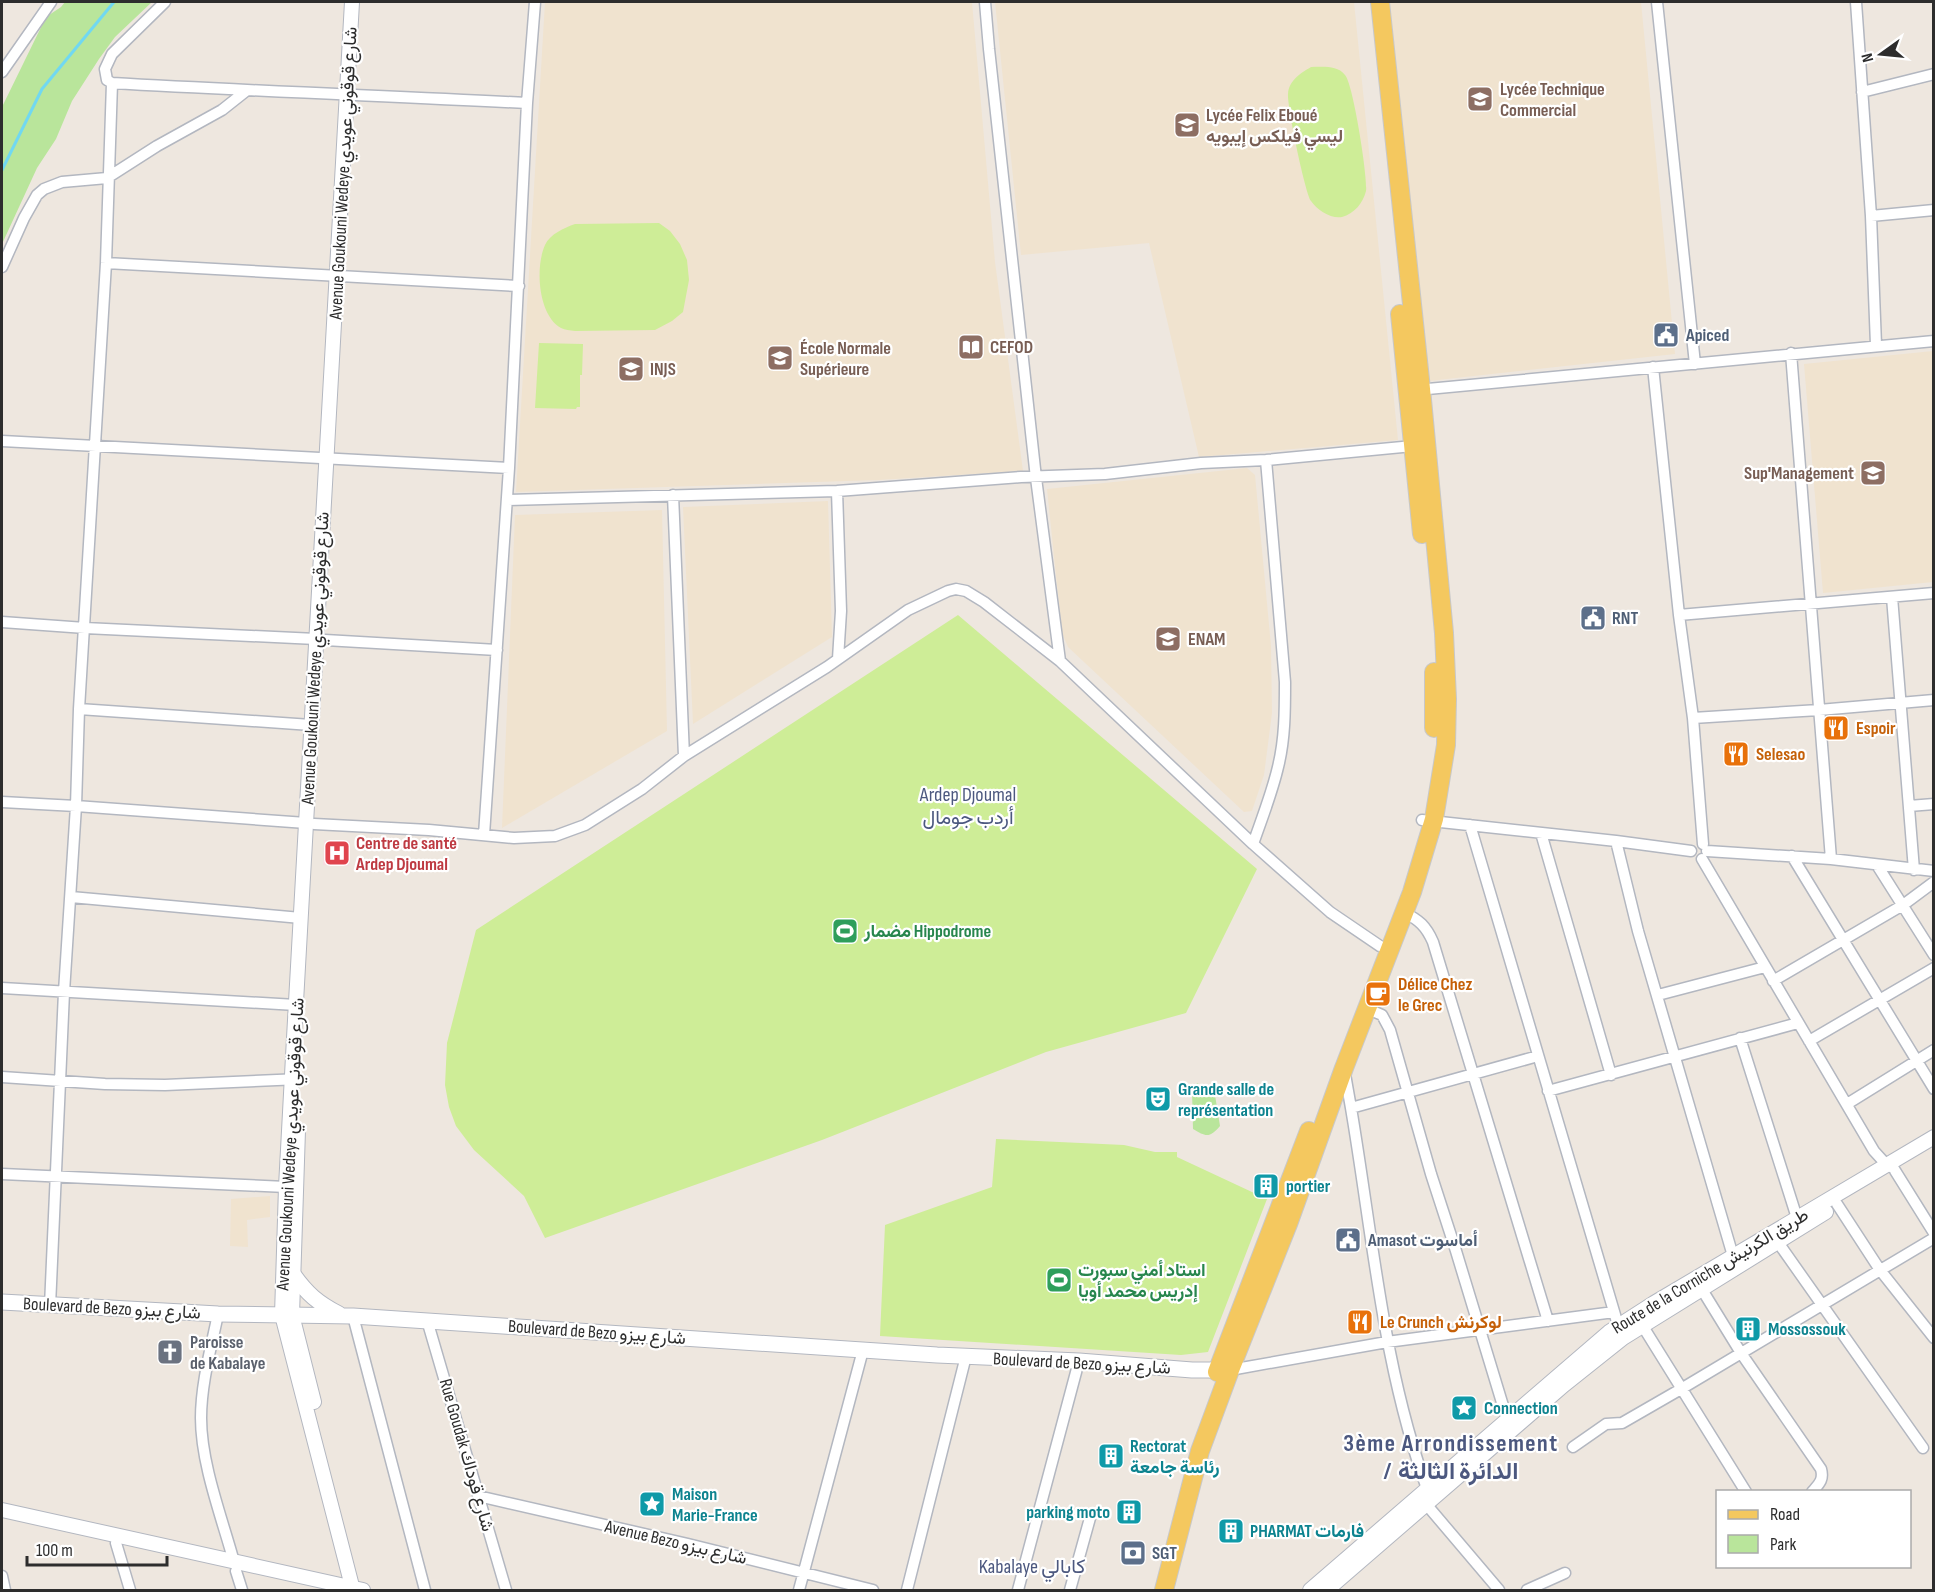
<svg xmlns="http://www.w3.org/2000/svg" width="1935" height="1592" font-family="'Sofia Sans Condensed',Vazirmatn,sans-serif">
<style>
.education{fill:#f0e3cf}
.medical{fill:#f5dde0}
.green{fill:#b9e59b}
.pitch{fill:#ceed97}
.lines{fill:none;stroke-linecap:round;stroke-linejoin:round}
.stream{stroke:#71d8f1;stroke-width:3}
.minor-casing{stroke:#b3b7c0;stroke-width:13}
.tertiary-casing{stroke:#b3b7c0;stroke-width:16}
.secondary-casing{stroke:#b3b7c0;stroke-width:17}
.primary-casing{stroke:#c8c8c8;stroke-width:20}
.minor{stroke:#fff;stroke-width:10}
.tertiary{stroke:#fff;stroke-width:14}
.secondary{stroke:#fff;stroke-width:15}
.primary{stroke:#f4c85f;stroke-width:18}
.labels{text-anchor:middle;stroke-width:4.5;stroke-linejoin:round;paint-order:stroke}
.education-label{font-size:18px;font-weight:bold;fill:#785e54;stroke:#fff;text-anchor:start}
.street-label{font-size:18px;fill:#2d2d2d;stroke:#fff}
.service-label{font-size:18px;font-weight:bold;fill:#4e5e75;stroke:#fff;text-anchor:start}
.food-label{font-size:18px;font-weight:bold;fill:#c56008;stroke:#fff;text-anchor:start}
.health-label{font-size:18px;font-weight:bold;fill:#be3a42;stroke:#fff;text-anchor:start}
.leisure-label{font-size:18px;font-weight:bold;fill:#27864d;stroke:#fff;text-anchor:start}
.culture-label{font-size:18px;font-weight:bold;fill:#0d838f;stroke:#fff;text-anchor:start}
.worship-label{font-size:18px;font-weight:bold;fill:#5b616d;stroke:#fff;text-anchor:start}
.neighbourhood-label{font-size:20px;fill:#4c587f;stroke:#fff}
.district-label{font-size:24px;font-weight:bold;letter-spacing:1.5px;fill:#4c587f;stroke:#fff}
</style>
<rect width="100%" height="100%" fill="#eee7df"/>
<path class="education" d="M545 2H972L995 262 1023 471 878 480 516 492Z
M995 2H1354L1398 440 1199 457 1149 243 1021 255Z
M1390 2H1641L1675 354 1429 381Z
M1933 351V582L1823 593 1804 364Z
M1247 468 1255 475 1271 646 1272 713 1264 775 1252 811 1244 812 1068 647 1062 633 1047 489Z
M828 501 832 637 693 724 683 507Z
M662 510 667 731 502 828 515 515Z
M270 1196V1217L247 1220 248 1247 230 1246 231 1199Z"/>
<path class="medical" d="M324 840 350 841 349 866 323 865Z"/>
<path class="green" d="M65 2H152L115 37 99 59 72 101 56 139 37 168 2 244V107L46 17 61 7Z
M1197 1083 1215 1095 1220 1126C1210 1138 1206 1137 1193 1129L1192 1091Z"/>
<path class="pitch" d="M1311 67C1323 67 1337 65 1345 75 1353 83 1368 178 1366 191 1363 203 1354 214 1342 217 1331 219 1317 210 1311 201 1305 192 1287 106 1288 94 1289 80 1301 73 1311 67Z
M659 223 670 231 680 244 687 260 689 280 683 312 672 321 655 330 575 331C570 330 565 330 561 328 538 315 535 267 545 245 550 234 564 228 575 224Z
M539 343 583 344 582 375H580V407H577L576 409 535 408Z
M958 615 1257 869 1186 1013 1046 1052 822 1140 545 1238 524 1196 474 1150 456 1126 449 1107 445 1085 447 1043 476 930Z
M996 1139 1124 1145 1155 1152H1177V1157L1267 1199 1208 1352 1181 1355 880 1336 885 1225 992 1187Z"/>
<g class="lines">
<path class="stream" d="M2 170 42 89 114 2"/>
<defs>
<path id="minor" d="M985 2 989 49 1036 478 1060 661
M1657 2 1695 364
M1856 2 1871 216 1876 345
M2 72 51 2
M112 83C250 91 389 96 527 103
M1862 92 1934 74
M1871 216 1934 210
M106 263 519 286
M2 267 24 218 37 195 44 189 62 182 107 178 157 146 222 110 246 91
M1791 353 1831 859
M1653 367 1679 615 1693 718 1703 844
M1417 390 1934 341
M2 441 509 468
M837 491 841 611 838 659
M673 495 684 756
M507 500 837 491 1021 477 1105 474 1201 463 1266 460 1413 446
M1892 597 1914 870
M1679 615 1934 593
M2 622 85 628 316 639
M325 640 497 650
M79 709 311 725
M1693 718 1819 710 1934 700
M2 802 76 806 306 823
M1909 806 1934 804
M1422 820 1616 841 1691 851
M314 824 429 830 514 838 555 836 585 825 642 789 684 756 827 667 908 610 948 591 956 589 966 591 984 602 1060 661 1253 844 1330 912 1380 946 1390 949
M1470 825 1618 1325
M1541 833 1611 1075
M484 835 509 468 527 103 535 2
M1616 841 1638 931 1733 1256
M1253 844C1262 818 1272 793 1278 767 1285 739 1285 710 1285 682L1266 460
M1707 851 1831 859 1934 871
M1792 856 1934 1089
M1702 859 1874 1151 1884 1162 1894 1169 1934 1233
M1877 865 1934 955
M71 897 301 918
M1405 913C1419 920 1426 926 1433 942L1548 1321
M1773 981 1903 905 1934 882
M2 988 296 1005
M1658 995 1765 967
M1368 1009 1382 1015 1390 1030 1431 1174 1456 1251 1507 1419
M1740 1038 1797 1218
M1809 1041 1934 968
M1345 1074 1351 1108 1538 1056
M2 1077 105 1084 165 1085 300 1079
M1548 1091 1798 1023
M1847 1104 1934 1050
M1351 1108C1373 1237 1383 1371 1429 1494
M2 1174 286 1187
M1837 1204 1880 1270 1934 1338
M1777 1241 1923 1448
M1701 1288 1741 1353 1821 1469C1824 1480 1819 1484 1812 1492
M50 1306 64 992 76 806 79 709 106 263 112 83 107 80 105 69 112 54 165 2
M218 1314C211 1348 201 1384 201 1418 201 1464 222 1518 234 1562
M353 1316 425 1590
M427 1320 506 1590
M1642 1325 1746 1492
M1230 1370 1387 1342 1614 1312
M1573 1447 1606 1424 1622 1423 1681 1389 1934 1238
M478 1496 688 1544 873 1590
M1426 1504 1499 1590
M116 1543 130 1590
M236 1571 242 1590
M2 1576 5 1590
M799 1590 863 1350
M907 1590 966 1356
M1018 1590 1079 1361
M1070 1590 1090 1518
M1527 1590 1565 1573"/>
<path id="tertiary" d="M352 2 294 1038 286 1187 282 1315 353 1590
M298 1130 292 1315 314 1402
M2 1510 363 1590
M1310 1590 1609 1332 1654 1303 1934 1137
M1327 1590 1564 1385 1623 1338 1826 1212"/>
<path id="secondary" d="M293 1274C307 1294 318 1303 339 1314
M2 1302 218 1314 353 1316 937 1355 1079 1361 1192 1370H1227"/>
<path id="primary" d="M1400 314 1422 534
M1434 672V728
M1217 1372 1309 1131
M1164 1590 1200 1451 1230 1370 1288 1224 1344 1068 1412 892 1434 819 1446 745 1447 699 1444 633 1421 389 1380 2"/>
</defs>
<use href="#minor" class="minor-casing"/>
<use href="#tertiary" class="tertiary-casing"/>
<use href="#secondary" class="secondary-casing"/>
<use href="#primary" class="primary-casing"/>
<use href="#minor" class="minor"/>
<use href="#tertiary" class="tertiary"/>
<use href="#secondary" class="secondary"/>
<use href="#primary" class="primary"/>
</g>
<defs>
<symbol id="school-square" viewBox="-11 -11 22 22"><rect x="-9" y="-9" width="18" height="18" rx="4" fill="#8d6e63" stroke="#fff"/><path d="M0-5L7-2L0 1L-7-2ZM-4 1L0 2.5L4 1V4Q0 6-4 4Z" fill="#fff"/></symbol>
<symbol id="civic-square" viewBox="-11 -11 22 22"><rect x="-9" y="-9" width="18" height="18" rx="4" fill="#5c6f8a" stroke="#fff"/><path d="M-.6-6.5H3V-4.5H.6V-3L4-1V1h2V6H-6V1h2V-1L-.6-3ZM-1.2 2.5V6h2.4V2.5Z" fill="#fff"/></symbol>
<symbol id="library-square" viewBox="-11 -11 22 22"><rect x="-9" y="-9" width="18" height="18" rx="4" fill="#8d6e63" stroke="#fff"/><path d="M-6-4Q-3-5.5-.7-3.5V5Q-3 3-6 4ZM6-4Q3-5.5 .7-3.5V5Q3 3 6 4Z" fill="#fff"/></symbol>
<symbol id="university-square" viewBox="-11 -11 22 22"><rect x="-9" y="-9" width="18" height="18" rx="4" fill="#8d6e63" stroke="#fff"/><path d="M0-5L7-2L0 1L-7-2ZM-4 1L0 2.5L4 1V4Q0 6-4 4Z" fill="#fff"/></symbol>
<symbol id="restaurant-square" viewBox="-11 -11 22 22"><rect x="-9" y="-9" width="18" height="18" rx="4" fill="#e8710a" stroke="#fff"/><path d="M-5-6h1v4h1v-4h1v4h1v-4h1v5L-1.5 .5V6h-2V.5L-5-1ZM5-6V6H3V1.5H1.5Q1.5-4 5-6Z" fill="#fff"/></symbol>
<symbol id="hospital-square" viewBox="-11 -11 22 22"><rect x="-9" y="-9" width="18" height="18" rx="4" fill="#e0444e" stroke="#fff"/><path d="M-5-5h3v3.5h4V-5h3V5h-3V1.5h-4V5h-3Z" fill="#fff"/></symbol>
<symbol id="stadium-square" viewBox="-11 -11 22 22"><rect x="-9" y="-9" width="18" height="18" rx="4" fill="#2e9e5b" stroke="#fff"/><path d="M0-5a6.5 5 0 1 0 0 10a6.5 5 0 1 0 0-10ZM-3.5-1.8h7v3.6h-7Z" fill="#fff"/></symbol>
<symbol id="cafe-square" viewBox="-11 -11 22 22"><rect x="-9" y="-9" width="18" height="18" rx="4" fill="#e8710a" stroke="#fff"/><path d="M-5.5-4.5H6V0H3Q3 3.5 0 3.5H-2.5Q-5.5 3.5-5.5 0ZM3-3.2v2h1.7v-2ZM-6 4.5H4V6H-6Z" fill="#fff"/></symbol>
<symbol id="theatre-square" viewBox="-11 -11 22 22"><rect x="-9" y="-9" width="18" height="18" rx="4" fill="#0f9aa8" stroke="#fff"/><path d="M-5-5.5Q0-4 5-5.5V0Q5 5 0 6Q-5 5-5 0ZM-3.3-2.5H-1v1.5H-3.3ZM1-2.5H3.3v1.5H1ZM-2.8 1Q0 5.5 2.8 1Z" fill="#fff"/></symbol>
<symbol id="building-square" viewBox="-11 -11 22 22"><rect x="-9" y="-9" width="18" height="18" rx="4" fill="#0f9aa8" stroke="#fff"/><path d="M-4-6H4V6H1V3H-1V6H-4ZM-2.5-4.3h1.7v1.8h-1.7ZM.8-4.3h1.7v1.8H.8ZM-2.5-1h1.7V.8h-1.7ZM.8-1h1.7V.8H.8Z" fill="#fff"/></symbol>
<symbol id="church-square" viewBox="-11 -11 22 22"><rect x="-9" y="-9" width="18" height="18" rx="4" fill="#6b7280" stroke="#fff"/><path d="M-1.2-6h2.4v3.5h3.3v2.4h-3.3V6h-2.4V-.1h-3.3v-2.4h3.3Z" fill="#fff"/></symbol>
<symbol id="sight-square" viewBox="-11 -11 22 22"><rect x="-9" y="-9" width="18" height="18" rx="4" fill="#0f9aa8" stroke="#fff"/><path d="M0-6L1.8-2.2L6-1.7L2.9 1.2L3.7 5.4L0 3.3L-3.7 5.4L-2.9 1.2L-6-1.7L-1.8-2.2Z" fill="#fff"/></symbol>
<symbol id="bank-square" viewBox="-11 -11 22 22"><rect x="-9" y="-9" width="18" height="18" rx="4" fill="#5c6f8a" stroke="#fff"/><path d="M-6-4H6V4H-6ZM0-2.3a2.3 2.3 0 1 0 0 4.6a2.3 2.3 0 1 0 0-4.6Z" fill="#fff"/></symbol>
</defs>
<g fill-rule="evenodd">
<use href="#school-square" x="1465" y="84" width="30" height="30"/>
<use href="#school-square" x="1172" y="110" width="30" height="30"/>
<use href="#civic-square" x="1651" y="320" width="30" height="30"/>
<use href="#library-square" x="956" y="332" width="30" height="30"/>
<use href="#university-square" x="765" y="343" width="30" height="30"/>
<use href="#school-square" x="616" y="354" width="30" height="30"/>
<use href="#university-square" x="1858" y="458" width="30" height="30"/>
<use href="#civic-square" x="1578" y="603" width="30" height="30"/>
<use href="#university-square" x="1153" y="624" width="30" height="30"/>
<use href="#restaurant-square" x="1821" y="713" width="30" height="30"/>
<use href="#restaurant-square" x="1721" y="739" width="30" height="30"/>
<use href="#hospital-square" x="322" y="838" width="30" height="30"/>
<use href="#stadium-square" x="830" y="916" width="30" height="30"/>
<use href="#cafe-square" x="1363" y="979" width="30" height="30"/>
<use href="#theatre-square" x="1143" y="1084" width="30" height="30"/>
<use href="#building-square" x="1251" y="1171" width="30" height="30"/>
<use href="#civic-square" x="1333" y="1225" width="30" height="30"/>
<use href="#stadium-square" x="1044" y="1265" width="30" height="30"/>
<use href="#restaurant-square" x="1345" y="1307" width="30" height="30"/>
<use href="#building-square" x="1733" y="1314" width="30" height="30"/>
<use href="#church-square" x="155" y="1337" width="30" height="30"/>
<use href="#sight-square" x="1449" y="1393" width="30" height="30"/>
<use href="#building-square" x="1096" y="1441" width="30" height="30"/>
<use href="#sight-square" x="637" y="1489" width="30" height="30"/>
<use href="#building-square" x="1114" y="1497" width="30" height="30"/>
<use href="#building-square" x="1216" y="1516" width="30" height="30"/>
<use href="#bank-square" x="1118" y="1538" width="30" height="30"/>
</g>
<g class="labels">
<g class="education-label">
<text x="1500" y="95">Lycée Technique<tspan x="1500" dy="21">Commercial</tspan></text>
<text x="1206" y="121">Lycée Felix Eboué<tspan x="1206" dy="21">ليسي فيلكس إيبويه</tspan></text>
<text x="990" y="353">CEFOD</text>
<text x="800" y="354">École Normale<tspan x="800" dy="21">Supérieure</tspan></text>
<text x="650" y="375">INJS</text>
<text x="1854" y="479" text-anchor="end">Sup'Management</text>
<text x="1188" y="645">ENAM</text>
</g>
<g class="street-label">
<text transform="translate(343 173) rotate(-87)" y="6">Avenue Goukouni Wedeye شارع قوقوني عويدي</text>
<text transform="translate(315 658) rotate(-87)" y="6">Avenue Goukouni Wedeye شارع قوقوني عويدي</text>
<text transform="translate(290 1144) rotate(-87)" y="6">Avenue Goukouni Wedeye شارع قوقوني عويدي</text>
<text transform="translate(1710 1271) rotate(-31)" y="6">Route de la Corniche طريق الكرنيش</text>
<text transform="translate(112 1308) rotate(3)" y="6">Boulevard de Bezo شارع بيزو</text>
<text transform="translate(597 1332) rotate(4)" y="6">Boulevard de Bezo شارع بيزو</text>
<text transform="translate(1082 1363) rotate(3)" y="6">Boulevard de Bezo شارع بيزو</text>
<text transform="translate(467 1455) rotate(74)" y="6">Rue Goudak شارع قوداك</text>
<text transform="translate(676 1542) rotate(13)" y="6">Avenue Bezo شارع بيزو</text>
</g>
<g class="service-label">
<text x="1686" y="341">Apiced</text>
<text x="1612" y="624">RNT</text>
<text x="1368" y="1246">Amasot أماسوت</text>
<text x="1152" y="1559">SGT</text>
</g>
<g class="food-label">
<text x="1856" y="734">Espoir</text>
<text x="1756" y="760">Selesao</text>
<text x="1398" y="990">Délice Chez<tspan x="1398" dy="21">le Grec</tspan></text>
<text x="1380" y="1328">Le Crunch لوكرنش</text>
</g>
<g class="health-label">
<text x="356" y="849">Centre de santé<tspan x="356" dy="21">Ardep Djoumal</tspan></text>
</g>
<g class="leisure-label">
<text x="864" y="937">مضمار Hippodrome</text>
<text x="1078" y="1276">استاد أمني سبورت<tspan x="1078" dy="21">إدريس محمد أويا</tspan></text>
</g>
<g class="culture-label">
<text x="1178" y="1095">Grande salle de<tspan x="1178" dy="21">représentation</tspan></text>
<text x="1286" y="1192">portier</text>
<text x="1768" y="1335">Mossossouk</text>
<text x="1484" y="1414">Connection</text>
<text x="1130" y="1452">Rectorat<tspan x="1130" dy="21">رئاسة جامعة</tspan></text>
<text x="672" y="1500">Maison<tspan x="672" dy="21">Marie-France</tspan></text>
<text x="1110" y="1518" text-anchor="end">parking moto</text>
<text x="1250" y="1537">PHARMAT فارمات</text>
</g>
<g class="worship-label">
<text x="190" y="1348">Paroisse<tspan x="190" dy="21">de Kabalaye</tspan></text>
</g>
<g class="neighbourhood-label">
<text x="968" y="801">Ardep Djoumal<tspan x="968" dy="23">أردب جومال</tspan></text>
<text x="1032" y="1573">Kabalaye كابالي</text>
</g>
<g class="district-label">
<text x="1451" y="1451">3ème Arrondissement<tspan x="1451" dy="28">/ الدائرة الثالثة</tspan></text>
</g>
</g>
<rect width="1935" height="1592" fill="none" stroke="#2d2d2d" stroke-width="6"/>
<rect x="1716" y="1490" width="195" height="78" fill="#ffffff" stroke="#ababab" stroke-width="1.5"/>
<rect x="1728" y="1510" width="30" height="9" fill="#f4c85f" stroke="#ababab" stroke-width="1.5"/>
<text x="1770" y="1520" font-size="18" fill="#2d2d2d">Road</text>
<rect x="1728" y="1535" width="30" height="18" fill="#b9e59b" stroke="#ababab" stroke-width="1.5"/>
<text x="1770" y="1550" font-size="18" fill="#2d2d2d">Park</text>
<g transform="translate(1881 54) rotate(255)" stroke="#ffffff" stroke-width="4.5" paint-order="stroke">
<path d="M0-4.5L10 22L0 15L-10 22Z" fill="#2d2d2d"/>
<text y="-9" font-size="16" font-weight="bold" text-anchor="middle" fill="#2d2d2d">N</text>
</g>
<path d="M27 1556v9h140v-9" fill="none" stroke="#2d2d2d" stroke-width="3"/>
<text x="36" y="1556" font-size="18" fill="#2d2d2d" stroke="#ffffff" stroke-width="4.5" paint-order="stroke">100 m</text>
</svg>
